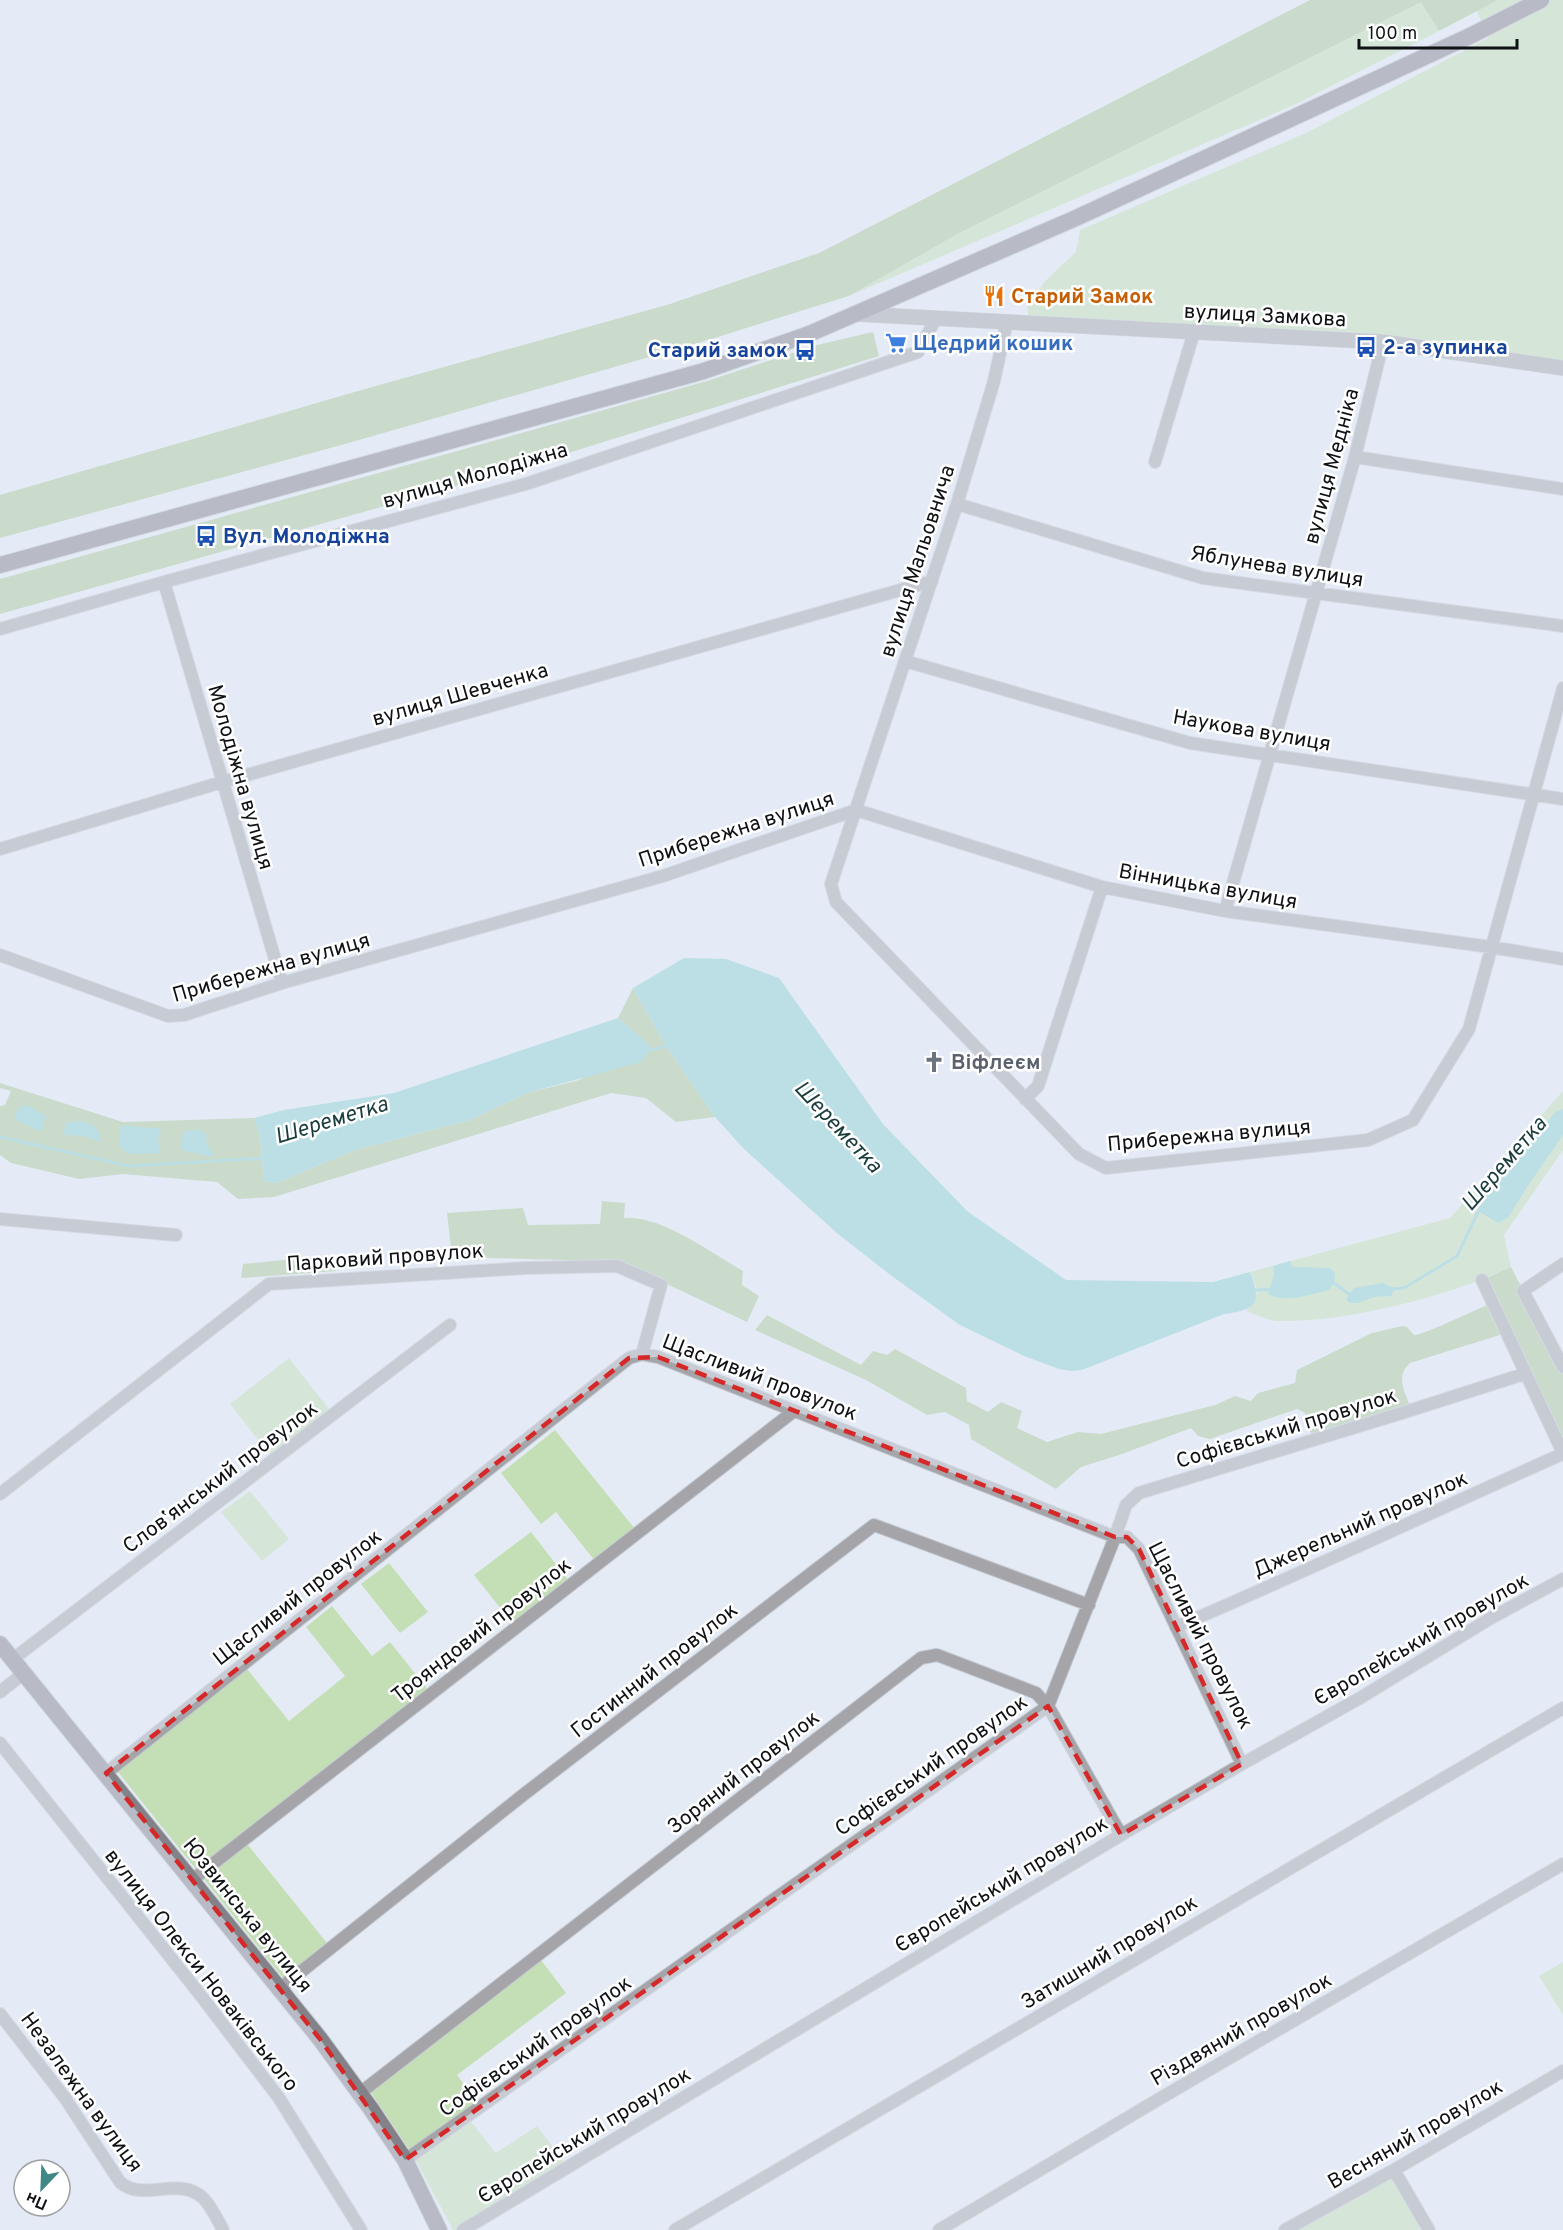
<svg xmlns="http://www.w3.org/2000/svg" width="1563" height="2230" font-family="Overpass,sans-serif">
<style>
.green{fill:#c4dfb5}
.forest{fill:#aac79a}
.water{fill:#8cd1d0}
.lines{fill:none;stroke-linecap:round;stroke-linejoin:round}
.stream{stroke:#8cd1d0;stroke-width:3}
.minor-casing{stroke:#c2c8d1;stroke-width:14}
.tertiary-casing{stroke:#c2c8d1;stroke-width:16}
.secondary-casing{stroke:#c2c8d1;stroke-width:18}
.minor{stroke:#a5a4a9;stroke-width:12}
.tertiary{stroke:#a5a4a9;stroke-width:15}
.secondary{stroke:#838289;stroke-width:16}
.marked{fill:none;stroke:#d62828;stroke-width:4.5;stroke-dasharray:12 8;stroke-linejoin:round}
.labels{text-anchor:middle;stroke-width:5;stroke-linejoin:round;paint-order:stroke}
.food-label{font-size:21px;font-weight:bold;fill:#c56008;stroke:#fff;text-anchor:start}
.street-label{font-size:21px;fill:#0f1114;stroke:#fff}
.shop-label{font-size:21px;font-weight:bold;fill:#366cbe;stroke:#fff;text-anchor:start}
.transit-label{font-size:21px;font-weight:bold;fill:#164399;stroke:#fff;text-anchor:start}
.worship-label{font-size:21px;font-weight:bold;fill:#5b616d;stroke:#fff;text-anchor:start}
.water-label{font-size:22px;font-style:italic;fill:#1b3d3d;stroke:#fff}
</style>
<rect width="100%" height="100%" fill="#e4ebf5"/>
<path class="green" d="M1498 0H1563V368L1383 342 1029 322 1027 304 1048 278 1076 252 1080 230 1306 133 1488 38 1477 11Z
M1422 1 1439 31 1294 105 849 296 959 233Z
M1563 1091V1150L1504 1235 1511 1267C1449 1296 1346 1323 1276 1321 1267 1320 1255 1314 1246 1311 1261 1296 1258 1290 1250 1272L1450 1218Z
M289 1358 329 1409 270 1455 230 1404Z
M555 1430 635 1529 595 1561 556 1512 541 1524 501 1473Z
M250 1491 289 1539 262 1561 221 1512Z
M531 1532 569 1581 514 1625 474 1575Z
M389 1563 428 1612 400 1633 361 1584Z
M332 1606 372 1656 390 1642 429 1691 244 1840 331 1948 287 1983 114 1767 243 1664 289 1721 345 1676 306 1627Z
M538 1956 566 1993 457 2075 481 2108 468 2118 496 2153 537 2126 568 2167 463 2230H453L413 2155 367 2087Z
M1563 1962V2015L1539 1976Z
M1394 2170 1429 2230H1286Z"/>
<path class="forest" d="M1310 0H1498L1439 31 1421 2 959 233 849 296 695 344 345 444 0 538V495L358 391 670 304 819 253Z
M873 332 879 356 520 468 0 614V579L707 381 817 345Z
M633 988 666 1046 715 1117 676 1122 646 1098 611 1093 274 1197 238 1199 217 1182 123 1174 79 1179 11 1163 0 1155V1106L5 1105 11 1091 0 1088V1083L123 1122 254 1118C262 1138 263 1159 263 1181L276 1183 355 1150 470 1120 527 1093 579 1080 643 1039 618 1018Z
M602 1201 625 1203 624 1218C661 1215 711 1253 743 1271L742 1285 759 1296 747 1322 652 1277 607 1261 452 1257 447 1213 523 1208 528 1225 600 1224Z
M334 1255 336 1271 241 1278 243 1264Z
M1511 1267 1563 1367V1453L1506 1333 1410 1363C1394 1377 1406 1394 1412 1410L1313 1440 1305 1413 1297 1409 1210 1439 1198 1436 1191 1428 1122 1454 1081 1467 1056 1489 971 1439 969 1425 945 1412 927 1415 866 1380 755 1330 767 1315 861 1365 873 1351 887 1355 895 1349 966 1388 967 1401 988 1412 1001 1402 1022 1411 1017 1428 1047 1442 1078 1432 1101 1434 1215 1405 1235 1396 1251 1401 1258 1393 1295 1383 1297 1370 1372 1333 1402 1326 1407 1327 1414 1335C1422 1336 1479 1308 1492 1303L1482 1280Z"/>
<path class="water" d="M684 958 726 959 779 978 883 1124 967 1211 1066 1280 1213 1282 1250 1272C1263 1304 1255 1310 1224 1314L1082 1370 1071 1371 1059 1369 1024 1356 960 1325 893 1277 838 1234 744 1149 715 1117 666 1046 633 988Z
M618 1018 643 1039 651 1049 641 1062 527 1093 470 1120 355 1150 276 1183 263 1181C263 1159 262 1138 254 1118L284 1110 394 1093Z
M29 1106 46 1116 41 1132 14 1119 19 1107Z
M1563 1109V1135L1527 1187 1508 1218 1498 1223 1478 1211 1477 1203 1506 1174 1555 1112Z
M80 1121C97 1125 98 1127 101 1143L84 1136 63 1135 66 1123Z
M121 1125 161 1129 158 1141 160 1153 128 1154 119 1146Z
M199 1129 207 1135 206 1143 214 1154 211 1157 181 1150 183 1132Z
M1290 1261 1293 1267 1330 1268 1335 1273 1334 1283 1329 1290C1312 1294 1284 1304 1268 1294L1274 1274 1273 1266Z
M1383 1283 1395 1289 1391 1296 1374 1297 1358 1303H1349L1346 1299 1354 1288Z"/>
<g class="lines">
<path class="stream" d="M649 1050 669 1046
M0 1137 129 1166 265 1158
M1331 1283H1334L1350 1295
M1392 1289 1404 1288 1457 1256 1479 1210
M1256 1290 1273 1289"/>
<defs>
<path id="minor" d="M1007 321 994 381 957 504 831 884 836 902 1079 1154 1106 1168 1368 1140 1413 1120 1469 1029 1563 688
M1355 457 1563 489
M1155 462 1194 332
M957 504 1203 578 1563 626
M164 582 282 983
M0 629 164 582 529 483 918 352 936 318
M905 661 1190 743 1563 799
M856 810 1102 887 1225 911 1491 947 1563 959
M0 849 222 782 932 581
M1225 911 1355 457 1383 342
M0 955 168 1016 184 1015 282 983 663 876 856 810
M1025 1099 1038 1086 1102 887
M0 1219 176 1235
M1563 1264 1523 1291 1563 1367
M1482 1280 1563 1453
M0 1494 269 1284 526 1268 617 1266 661 1285 642 1354
M1176 1627C1305 1572 1432 1512 1560 1455
M13 1659 450 1325
M0 1692 24 1673
M0 1743 198 1992 279 2098 361 2230
M106 1773 629 1358 642 1354 658 1357 1115 1537H1127L1139 1549 1242 1764
M192 1880 794 1411
M278 1990 523 1795 874 1525 1089 1605
M0 2014 65 2098 120 2182C143 2203 179 2175 203 2198 212 2207 217 2219 223 2230
M360 2093 921 1658 937 1655 1036 1693 1048 1706 1121 1835
M405 2160 1048 1706 1115 1537 1126 1505 1139 1493 1402 1413 1524 1374
M1394 2170 1429 2230
M463 2230 1121 1835 1242 1764 1360 1698 1491 1618 1563 1579
M675 2230 1563 1708
M939 2230 1159 2099 1563 1864
M1285 2230 1394 2170 1563 2071"/>
<path id="tertiary" d="M857 314 1383 342 1563 368"/>
<path id="secondary" d="M0 565 704 371 809 334 1076 218 1472 35 1541 0
M0 1644 320 2039 371 2109 405 2160 439 2230"/>
</defs>
<use href="#minor" class="minor-casing"/>
<use href="#tertiary" class="tertiary-casing"/>
<use href="#secondary" class="secondary-casing"/>
<use href="#minor" class="minor"/>
<use href="#tertiary" class="tertiary"/>
<use href="#secondary" class="secondary"/>
</g>
<path d="M0 0H1563V2230H0ZM658 1357 1115 1537H1127L1139 1549 1242 1764 1121 1835 1048 1706 405 2160 320 2039 106 1773 629 1358Z" fill="#e4ebf5" fill-opacity=".55" fill-rule="evenodd"/>
<path class="marked" d="M658 1357 1115 1537H1127L1139 1549 1242 1764 1121 1835 1048 1706 405 2160 320 2039 106 1773 629 1358Z"/>
<defs>
<symbol id="restaurant-bare" viewBox="-9 -9 18 18"><path d="M-5-6h1v4h1v-4h1v4h1v-4h1v5L-1.5 .5V6h-2V.5L-5-1ZM5-6V6H3V1.5H1.5Q1.5-4 5-6Z" fill="#e8710a" stroke="#fff" stroke-width="2.5" paint-order="stroke"/></symbol>
<symbol id="supermarket-bare" viewBox="-9 -9 18 18"><path d="M-6-5.5h2.5l.6 2H6L4.5 2H-2.5L-4.4-4H-6ZM-1.5 3.2a1.3 1.3 0 1 0 .1 0ZM3 3.2a1.3 1.3 0 1 0 .1 0Z" fill="#3f7fe0" stroke="#fff" stroke-width="2.5" paint-order="stroke"/></symbol>
<symbol id="bus-bare" viewBox="-9 -9 18 18"><path d="M-5-6H5V4H4V6H2V4H-2V6H-4V4H-5ZM-3.5-4V0h7V-4ZM-3.5 1.2v1.5H-2V1.2ZM2 1.2v1.5H3.5V1.2Z" fill="#1a4fb4" stroke="#fff" stroke-width="2.5" paint-order="stroke"/></symbol>
<symbol id="church-bare" viewBox="-9 -9 18 18"><path d="M-1.2-6h2.4v3.5h3.3v2.4h-3.3V6h-2.4V-.1h-3.3v-2.4h3.3Z" fill="#6b7280" stroke="#fff" stroke-width="2.5" paint-order="stroke"/></symbol>
</defs>
<g fill-rule="evenodd">
<use href="#restaurant-bare" x="979" y="281" width="30" height="30"/>
<use href="#supermarket-bare" x="881" y="328" width="30" height="30"/>
<use href="#bus-bare" x="1351" y="332" width="30" height="30"/>
<use href="#bus-bare" x="790" y="335" width="30" height="30"/>
<use href="#bus-bare" x="191" y="521" width="30" height="30"/>
<use href="#church-bare" x="919" y="1047" width="30" height="30"/>
</g>
<g class="labels">
<g class="food-label">
<text x="1011" y="303">Старий Замок</text>
</g>
<g class="street-label">
<text transform="translate(1265 315) rotate(3)" y="7">вулиця Замкова</text>
<text transform="translate(1331 466) rotate(-75)" y="7">вулиця Медніка</text>
<text transform="translate(475 475) rotate(-16)" y="7">вулиця Молодіжна</text>
<text transform="translate(917 561) rotate(-72)" y="7">вулиця Мальовнича</text>
<text transform="translate(1277 566) rotate(9)" y="7">Яблунева вулиця</text>
<text transform="translate(460 694) rotate(-16)" y="7">вулиця Шевченка</text>
<text transform="translate(1252 730) rotate(10)" y="7">Наукова вулиця</text>
<text transform="translate(241 777) rotate(74)" y="7">Молодіжна вулиця</text>
<text transform="translate(736 829) rotate(-18)" y="7">Прибережна вулиця</text>
<text transform="translate(1208 886) rotate(10)" y="7">Вінницька вулиця</text>
<text transform="translate(271 967) rotate(-16)" y="7">Прибережна вулиця</text>
<text transform="translate(1209 1135) rotate(-5)" y="7">Прибережна вулиця</text>
<text transform="translate(385 1257) rotate(-4)" y="7">Парковий провулок</text>
<text transform="translate(760 1377) rotate(21)" y="7">Щасливий провулок</text>
<text transform="translate(1286 1428) rotate(-17)" y="7">Софієвський провулок</text>
<text transform="translate(220 1477) rotate(-37)" y="7">Словʼянський провулок</text>
<text transform="translate(1360 1524) rotate(-24)" y="7">Джерельний провулок</text>
<text transform="translate(297 1597) rotate(-38)" y="7">Щасливий провулок</text>
<text transform="translate(481 1630) rotate(-38)" y="7">Трояндовий провулок</text>
<text transform="translate(1201 1635) rotate(63)" y="7">Щасливий провулок</text>
<text transform="translate(1421 1639) rotate(-30)" y="7">Європейський провулок</text>
<text transform="translate(654 1670) rotate(-38)" y="7">Гостинний провулок</text>
<text transform="translate(931 1765) rotate(-35)" y="7">Софієвський провулок</text>
<text transform="translate(743 1772) rotate(-38)" y="7">Зоряний провулок</text>
<text transform="translate(1001 1884) rotate(-31)" y="7">Європейський провулок</text>
<text transform="translate(248 1915) rotate(51)" y="7">Юзвинська вулиця</text>
<text transform="translate(1109 1952) rotate(-31)" y="7">Затишний провулок</text>
<text transform="translate(202 1970) rotate(52)" y="7">вулиця Олекси Новаківського</text>
<text transform="translate(1241 2029) rotate(-30)" y="7">Різдвяний провулок</text>
<text transform="translate(535 2046) rotate(-35)" y="7">Софієвський провулок</text>
<text transform="translate(82 2092) rotate(54)" y="7">Незалежна вулиця</text>
<text transform="translate(1415 2134) rotate(-30)" y="7">Весняний провулок</text>
<text transform="translate(584 2135) rotate(-31)" y="7">Європейський провулок</text>
</g>
<g class="shop-label">
<text x="913" y="350">Щедрий кошик</text>
</g>
<g class="transit-label">
<text x="1383" y="354">2-а зупинка</text>
<text x="788" y="357" text-anchor="end">Старий замок</text>
<text x="223" y="543">Вул. Молодіжна</text>
</g>
<g class="worship-label">
<text x="951" y="1069">Віфлеєм</text>
</g>
<g class="water-label">
<text transform="translate(331 1119) rotate(-17)" y="8">Шереметка</text>
<text transform="translate(839 1126) rotate(47)" y="8">Шереметка</text>
<text transform="translate(1503 1163) rotate(-49)" y="8">Шереметка</text>
</g>
</g>
<g transform="translate(42 2188) rotate(203)"><circle r="28" fill="#ffffff" stroke="#9fa0a1" stroke-width="1.5"/>
<path d="M0-4.5L10 22L0 15L-10 22Z" fill="#408887"/>
<text y="-9" font-size="16" font-weight="bold" text-anchor="middle" fill="#0f1114">Пн</text>
</g>
<path d="M1359 39v9h158v-9" fill="none" stroke="#0f1114" stroke-width="3"/>
<text x="1368" y="39" font-size="18" fill="#0f1114" stroke="#ffffff" stroke-width="4.5" paint-order="stroke">100 m</text>
</svg>
